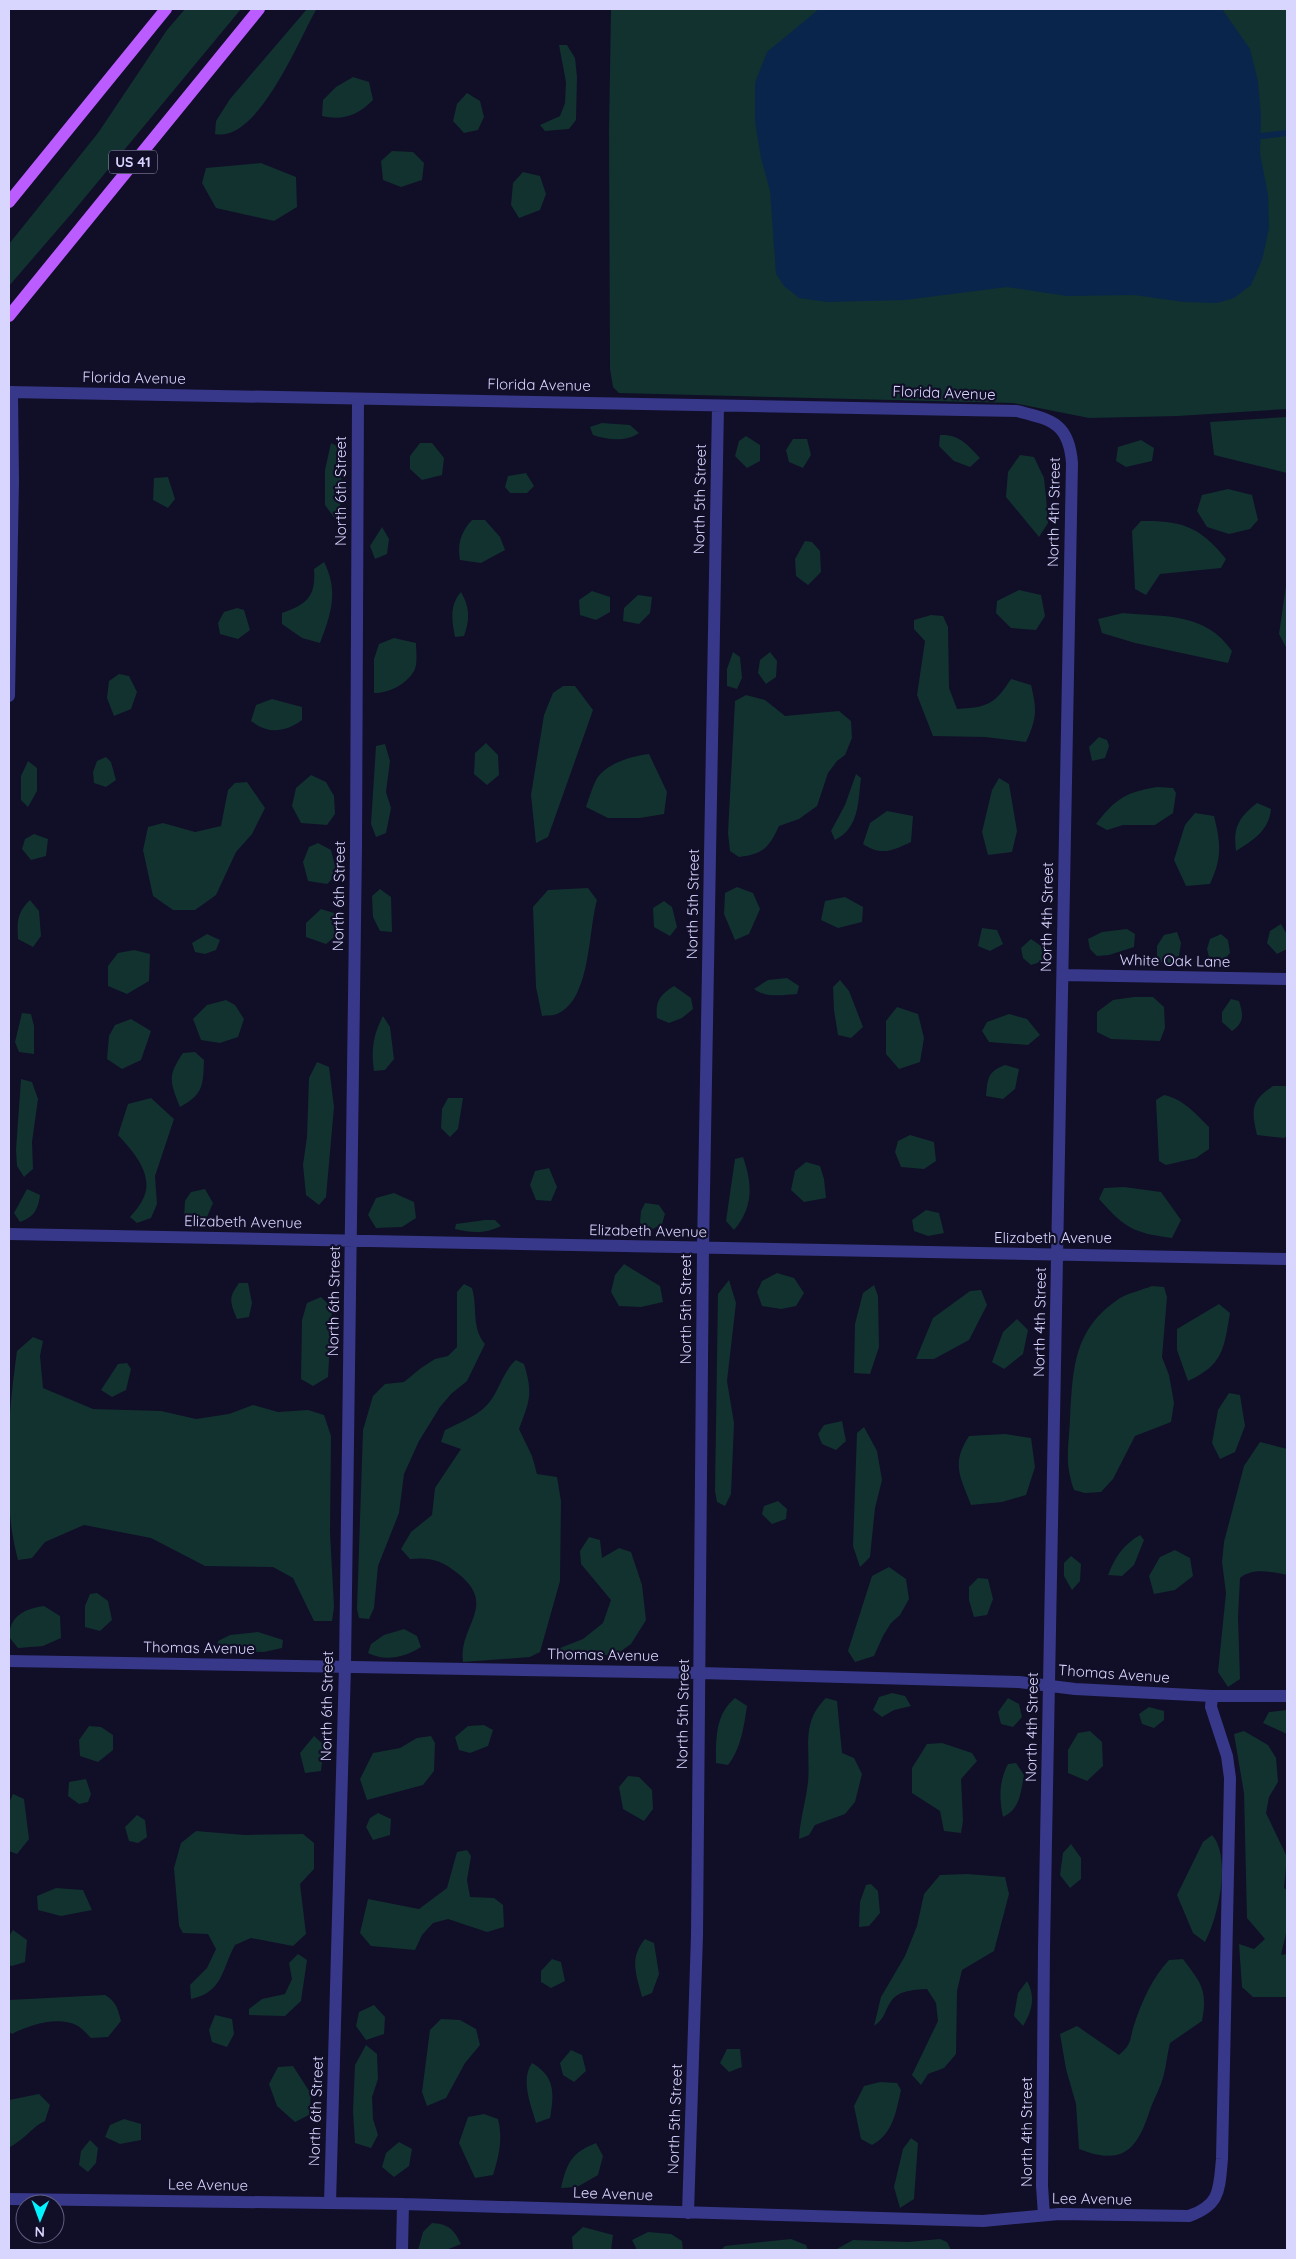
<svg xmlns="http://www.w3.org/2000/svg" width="1296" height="2259" font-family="Quicksand,sans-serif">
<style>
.green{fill:#11322f}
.water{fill:#09254c}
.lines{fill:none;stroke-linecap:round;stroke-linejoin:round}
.stream{stroke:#09254c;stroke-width:6}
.street{stroke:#373889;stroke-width:12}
.primary{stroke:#ba5cff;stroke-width:12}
.labels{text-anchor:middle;stroke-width:4.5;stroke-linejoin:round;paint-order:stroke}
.shield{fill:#110e28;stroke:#9c99be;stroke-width:1}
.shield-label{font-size:14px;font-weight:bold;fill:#d8d5ff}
.street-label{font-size:15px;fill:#d8d5ff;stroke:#110e28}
</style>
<rect width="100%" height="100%" fill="#110e28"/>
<path class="green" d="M185 9H241L72 213 9 286V244L98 133 167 30Z
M307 9H319L316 10C299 39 258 143 215 134L216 121 230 99Z
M611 9H1287V409L1178 416 1089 418 1013 403 619 393 613 387 610 369 609 132Z
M559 45H567L575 58 577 77 576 120 569 129 545 131 540 125 560 116 565 103 566 82Z
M353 77 369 82 373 100C358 115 343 121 322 116L323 100 336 87Z
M467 93 480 101 484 117 478 130 464 133 453 121 457 104Z
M392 151 413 152 424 163 422 180 401 187 383 180 381 161Z
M261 163 296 177 297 207 274 221 216 208 202 183 206 168Z
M523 172 540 176 546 194 540 210 519 218 511 205 513 183Z
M1287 417V473L1214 455 1210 422Z
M602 423 630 425 639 433C626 442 608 440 593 435L590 427Z
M940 435C959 434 968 445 980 458L970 467 954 461 939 446Z
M746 436 760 445V461L747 468 735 456 739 441Z
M793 439H807L811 455 803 468 789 462 786 450Z
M1141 440 1154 448 1152 461 1126 467 1116 461 1118 447Z
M331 443 337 446C340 470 347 497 335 519L325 505V470Z
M420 443H432L444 458 442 475 422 480 410 469V456Z
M1020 455 1034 457 1044 478 1046 497 1048 523 1039 537 1006 497 1008 472Z
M526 473 534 486 527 493H510L505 487 508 476Z
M168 477 175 499 168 508 153 500 154 478Z
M1228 489 1252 495 1258 520 1250 529 1229 534 1207 527 1197 511 1202 495Z
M472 520H485L500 537 505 550 481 563 460 560C457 544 461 532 472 520Z
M1141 521C1181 520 1201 527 1226 559L1221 568 1160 574 1146 595 1135 589 1132 531Z
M382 527 389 539 387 554 375 559 370 546Z
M805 541 812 542 820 551 821 572 808 585 796 576 795 559Z
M324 562C339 591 331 614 320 643L302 638 282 624V613C307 604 316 597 314 569Z
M1287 579V649L1279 634Z
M1019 590 1041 595 1045 616 1036 630 1011 628 996 613 997 601Z
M592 591 610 597V612L596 620 580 615 579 600Z
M461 592C470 608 470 619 464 636L455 637C452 621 449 606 461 592Z
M638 595 652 597 650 613 639 624 623 621 624 608Z
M237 608 244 610 250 630 238 639 220 634 218 623 224 612Z
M1123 613C1165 617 1205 612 1232 651L1228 663 1135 643 1102 633 1098 619Z
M931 615 943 616 948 627 949 688 957 709C988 707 994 705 1011 679L1031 685C1037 710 1037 718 1026 742L985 737 933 736 917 695 925 641 914 629V620Z
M394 638 416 643C416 651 418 664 414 671 406 685 389 693 374 693V659L379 644Z
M733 652 740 657 742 678 737 689 727 686V669Z
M770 652 777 661 776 677 766 684 758 673 760 660Z
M119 674 129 676 137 692 131 709 114 716 107 698 109 681Z
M563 686H575L593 710 548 837 536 843 531 795 544 715 553 693Z
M746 695 765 700 785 716 839 711 851 721 852 738 845 755 837 761 828 773 817 806 799 819 779 826C769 848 763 854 739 857L730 851 728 833 735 701Z
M272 699 302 707V720C284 733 268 734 251 721L256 705Z
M1099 737 1107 740 1109 746 1105 758 1092 761 1089 747Z
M486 743 498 755 499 775 487 785 474 774 475 753Z
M385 744 390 761 386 792 391 808 386 833 376 837 371 824 376 746Z
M649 754 667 792 664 814 640 818H608L586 807C589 798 592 788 596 780 606 763 632 756 649 754Z
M106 757 111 762 116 780 106 787 94 783 93 772 97 761Z
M28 761 37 768V791L28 807 21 800V776Z
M856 774 861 778C858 803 859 828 835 840L831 831 845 805Z
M311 775 326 782 334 796 335 814 327 825 301 823 292 806 296 788Z
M999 778 1009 784 1017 831 1012 852 988 855 982 832 992 790Z
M247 782 265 808 252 834 236 852 216 895 195 910H173L153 896 143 850 148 827 163 823 195 832 221 826 228 790 235 783Z
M1157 787 1173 788 1176 793 1173 813 1155 825H1123L1107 830 1096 824C1115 799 1126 792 1157 787Z
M1257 803 1271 809C1269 831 1253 840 1236 851 1233 828 1238 818 1257 803Z
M887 811 913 816 911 842C892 851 881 856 863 844L870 823Z
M1195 813 1214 816C1221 844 1222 858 1210 884L1186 886 1174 860 1185 825Z
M34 834 48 839 46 856 31 860 22 849 25 839Z
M318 843 331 850 337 874 327 884 308 881 303 862 309 847Z
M737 887 753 893 760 909 749 934 735 940 724 914 725 893Z
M588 888 597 900C588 931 591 1000 557 1014 553 1016 546 1015 542 1016L536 987 533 907 548 890Z
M380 889 391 897 392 932 380 931 373 917 372 896Z
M845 897 863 907 862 922 838 928 821 920 825 901Z
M30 900 39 911 41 936 33 947 18 939C17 922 17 912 30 900Z
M664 901 672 907 677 927 670 936 654 927 653 908Z
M321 909 334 913 338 934 326 944 306 937V923Z
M1281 924 1286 933 1287 949 1277 954 1267 943 1270 931Z
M982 928 997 930 1003 944 990 951 978 946Z
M1127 929 1135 934 1134 947 1109 955 1097 956 1090 949 1088 939 1102 932Z
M1177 932 1181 943 1179 956 1169 964 1157 961V946L1164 935Z
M207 934 220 940 216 950 205 954 195 952 192 943Z
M1221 934 1228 940 1230 953 1223 961H1210L1207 949 1210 939Z
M1031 939 1041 946 1044 961 1031 965 1023 958 1021 948Z
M134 950 150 954 149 981 127 994 108 986V966L118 953Z
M787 978 799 986 797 994C782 995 766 998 754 989L768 980Z
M840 980 849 991 863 1027 851 1038 838 1035 834 1010 833 987Z
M674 986 691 998 693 1009 682 1018 669 1023 657 1018C655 1001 660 995 674 986Z
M1134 997H1153L1164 1007 1165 1028 1160 1041 1111 1039 1097 1032V1012L1113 1000Z
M1231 999 1239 1001C1243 1014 1245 1022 1232 1031L1222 1022V1012Z
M226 1000 235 1005 244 1019 238 1037 220 1043 201 1040 193 1019 207 1005Z
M897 1007 918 1014 924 1038 920 1062 899 1069 886 1054V1021Z
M22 1013 31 1014 34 1026V1054L19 1052 15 1042Z
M1009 1014 1027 1019 1040 1035 1028 1045 989 1042 982 1031 987 1022Z
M383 1016 390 1027 394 1059 385 1070 374 1071C371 1050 373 1035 383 1016Z
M131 1019 151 1031 141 1060 122 1069 107 1059 109 1036 115 1025Z
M195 1052 204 1060C203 1085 204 1094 180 1107 170 1082 167 1076 183 1053Z
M317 1062 329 1067 334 1107 326 1197 319 1205 306 1195 303 1165 307 1137 309 1078Z
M1005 1065 1019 1069 1015 1089 1003 1099 986 1096C988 1078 987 1072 1005 1065Z
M21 1079 32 1082 38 1099 32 1142 33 1169 24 1177 17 1166 16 1150Z
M1273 1086H1287V1136L1284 1138 1257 1135C1251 1110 1251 1100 1273 1086Z
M1164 1095C1183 1099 1195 1113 1209 1127V1149L1196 1158 1166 1165 1159 1161 1156 1100Z
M151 1098 174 1119 155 1176 157 1204 151 1218 137 1223 130 1217C134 1212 139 1207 142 1201 156 1177 134 1152 118 1135L128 1104Z
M448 1098H463L458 1129 450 1137 441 1128 442 1109Z
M910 1135 934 1142 936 1161 924 1169 901 1167 895 1152 898 1141Z
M743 1157C753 1185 753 1208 734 1230L726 1221 735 1159Z
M806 1162 820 1166 824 1179 826 1198 804 1202 791 1190 795 1171Z
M549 1168 557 1187 551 1201 536 1200 530 1185 535 1171Z
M1124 1187 1161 1192 1181 1220 1172 1238C1133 1233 1125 1228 1099 1199L1104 1188Z
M27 1189 40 1195C38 1210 34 1217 20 1222L14 1213Z
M205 1189 213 1203 206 1219 194 1225 184 1218 185 1201 191 1192Z
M394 1193 414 1202 416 1218 402 1227 376 1228 368 1215 376 1198Z
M645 1203 659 1205 665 1214 662 1224 649 1231 640 1223 641 1211Z
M926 1210 939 1213 944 1233 928 1236 914 1231 912 1220Z
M485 1220H495L501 1226C485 1234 472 1233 455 1229L456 1224Z
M624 1264 660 1286 663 1302 641 1307 619 1306 611 1292 615 1275Z
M777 1273 794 1278 804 1293 796 1306 781 1309 762 1306 757 1292 762 1281Z
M729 1280 736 1303 727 1381 734 1423 731 1494 725 1506 717 1502 715 1491 718 1294Z
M239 1283H248L252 1303 249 1317 237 1319C230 1302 228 1298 239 1283Z
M464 1284 472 1288C478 1309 471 1327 485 1344L467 1381 451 1394 440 1407 419 1441 404 1474 399 1513 378 1566 374 1608 369 1619 359 1618 357 1609 363 1430 373 1396 385 1384 404 1382 421 1368 435 1359 448 1356 457 1347V1292Z
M874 1285 878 1296 879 1347 870 1374 854 1373 855 1324 863 1293Z
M1152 1286 1164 1287 1167 1297 1162 1357 1169 1375 1174 1403 1171 1422 1135 1436 1113 1479 1101 1492 1085 1493 1074 1490C1064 1463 1069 1446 1070 1418 1073 1368 1073 1329 1120 1298 1129 1293 1142 1290 1152 1286Z
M981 1290 987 1305 969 1340 934 1359H916L933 1318 970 1291Z
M321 1297 332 1308 328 1377 313 1386 301 1379 302 1320 307 1303Z
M1219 1304 1230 1313C1224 1349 1223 1365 1188 1381L1177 1350V1329Z
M1017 1319 1028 1330 1023 1354 1004 1369 992 1362 1003 1332Z
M33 1337 43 1341 40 1356 43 1388 93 1409 161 1411 196 1419 229 1414 253 1405 278 1412 308 1410 324 1415 331 1436 330 1532 334 1607 332 1621H314L293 1578 273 1567 205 1566 151 1538 84 1525 45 1542 32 1558 18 1560C1 1497 8 1415 17 1351Z
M516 1360 524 1364C533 1394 530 1400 519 1429L532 1456 537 1474 557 1477 561 1501 560 1581 540 1652 530 1657 463 1662C458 1625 500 1605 456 1572 441 1560 429 1557 410 1559L401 1549 411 1532 432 1515 435 1488 461 1449 441 1442 445 1430C459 1423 475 1417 486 1406 499 1393 502 1372 516 1360Z
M127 1363 131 1369 126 1390 112 1397 101 1390 118 1364Z
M1229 1393 1240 1395 1245 1426 1235 1452 1220 1459 1212 1443 1218 1410Z
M842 1421 846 1441 836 1450 822 1444 818 1434 824 1425Z
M864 1427 877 1451 882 1480 875 1508 870 1557 860 1567 853 1546 857 1433Z
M1005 1434 1031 1438 1035 1467 1026 1495 1002 1502 971 1505C960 1476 951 1464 969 1436Z
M1260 1442 1287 1449V1575C1272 1572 1253 1567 1240 1578L1238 1617 1240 1679 1228 1687 1218 1672 1226 1593 1222 1562 1224 1542 1244 1466Z
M778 1501 787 1509 786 1519 772 1524 762 1514 764 1506Z
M1140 1535 1144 1540 1134 1565 1122 1576 1108 1575C1115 1557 1123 1545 1140 1535Z
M589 1537 600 1540 602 1558 619 1548 631 1552 642 1585 646 1620 631 1644 617 1654 557 1660 560 1648 583 1639 603 1623 611 1600 581 1564 580 1551Z
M1175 1550 1190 1558 1193 1576 1175 1590 1154 1594 1149 1576 1160 1557Z
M1071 1556 1081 1564 1080 1581 1072 1590 1064 1576V1563Z
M889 1567 906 1579 909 1599 900 1615 891 1623 883 1636 874 1656 855 1662 848 1651 872 1576Z
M978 1578 988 1579 993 1599 987 1615 974 1617 969 1600V1587Z
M97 1593 108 1601 112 1620 100 1631 85 1627V1606L90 1594Z
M44 1606 60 1616 61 1638 43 1646 18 1648 9 1637C10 1615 25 1609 44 1606Z
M404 1629 417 1636 421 1647C406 1657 385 1662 368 1653L371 1644 384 1635Z
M258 1632 283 1640 282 1648 264 1652 217 1651 218 1641 230 1635Z
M892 1693 905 1696 911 1706 894 1710 882 1717 873 1710 879 1697Z
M735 1698 747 1706C744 1726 741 1749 728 1765L716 1763C716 1738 715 1715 735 1698Z
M826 1698 837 1701 842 1753 854 1758 862 1774 855 1802 845 1814 815 1825 809 1835 799 1839C800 1819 806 1801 808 1782 811 1750 800 1723 826 1698Z
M1008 1698 1019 1704 1022 1717 1013 1727 1001 1724 998 1712Z
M1149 1707 1164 1711V1720L1154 1728 1142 1724 1139 1714Z
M1287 1710V1734L1263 1723 1269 1712Z
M484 1725 493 1730 488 1746 470 1753 459 1750 455 1737 468 1726Z
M89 1726 101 1727 113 1735V1750L98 1762 80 1756 79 1740Z
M1090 1731 1102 1742 1103 1766 1087 1781 1068 1773V1750L1078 1733Z
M1244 1731 1268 1745 1276 1758 1278 1782 1269 1797 1266 1813 1287 1857 1284 1888 1287 1890V1929L1281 1955 1287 1954V1997H1253L1242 1987 1239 1944 1254 1949 1265 1939 1247 1918 1244 1793 1234 1734Z
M314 1736 324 1745 321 1771 305 1773 300 1753Z
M431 1736 435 1743 434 1771 423 1785 367 1800 360 1779 373 1753 400 1748 417 1738Z
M942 1743 972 1753 977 1761 961 1779 963 1821 961 1833 944 1831 940 1811 912 1793V1768L927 1744Z
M1016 1763 1024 1775C1021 1791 1020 1810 1003 1817 999 1798 999 1781 1008 1764Z
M628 1776 639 1777 652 1790 653 1809 644 1821 623 1809 619 1787Z
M86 1779 91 1794 88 1802 79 1804 68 1796 69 1782Z
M13 1794 24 1799 29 1839 17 1854 9 1851V1803Z
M378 1813 391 1819 390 1835 373 1840 366 1827 370 1818Z
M137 1815 145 1820 147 1837 138 1843 129 1841 125 1827Z
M196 1831 244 1835 303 1834 314 1843V1869L300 1884 306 1934 293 1946 251 1938 235 1945C221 1971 223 1992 191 1999L190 1985 207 1968 216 1949 208 1934 183 1933 179 1926 174 1868 181 1843Z
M1212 1835C1232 1857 1218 1918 1205 1942L1193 1933 1177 1895 1203 1842Z
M1071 1844 1081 1858V1879L1070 1888 1060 1875 1063 1853Z
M467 1850 471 1856 467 1880 470 1897 494 1898 503 1905 504 1927 487 1932 448 1919 433 1923 422 1935 415 1950 371 1946 360 1933 368 1899 419 1909 447 1888 457 1852Z
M967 1874 1005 1877 1009 1894 994 1951 962 1970 957 1991 956 2054 944 2068 928 2074 921 2085 912 2075 938 2021 936 2003 927 1989C914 1990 897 1990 890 2003 883 2014 886 2017 874 2026L881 1997 905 1956 917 1926 924 1894 940 1875Z
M871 1884 878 1891 880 1913 869 1926 859 1927 860 1902 866 1885Z
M56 1888 83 1890 92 1910 61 1916 38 1910 37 1896Z
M13 1930 27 1940 25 1962 12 1966 9 1965V1936Z
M645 1939 654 1943 659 1974 652 1993 642 1997C636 1974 629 1958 645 1939Z
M298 1954 307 1960 301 2001 285 2016 249 2015V2009L262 1999 285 1994 292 1979 289 1963Z
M552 1959 561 1962 565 1981 551 1988 541 1982V1971Z
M1183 1959C1201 1983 1208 1990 1202 2021L1170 2043C1167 2055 1166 2067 1163 2078 1160 2088 1155 2097 1151 2107 1138 2148 1125 2167 1079 2149L1076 2104 1066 2069 1060 2034 1077 2026 1119 2055C1133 2043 1129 2040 1134 2025 1142 2001 1152 1978 1169 1960Z
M1027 1981C1036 1997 1032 2011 1023 2026L1014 2016 1018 1993Z
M105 1995C116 2001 118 2009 121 2021L108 2037 91 2038C87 2034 82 2028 76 2025 58 2016 29 2025 12 2034L9 2032V2000Z
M374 2005 385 2017 384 2034 366 2040 356 2026 359 2012Z
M215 2015 232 2019 234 2034 227 2047 212 2042 209 2030Z
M441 2019 460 2020 476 2029 480 2045 465 2063 446 2098 427 2106 422 2092 430 2030Z
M366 2045 377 2054 378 2079 372 2097 373 2119 378 2135 371 2148 355 2143 353 2111 355 2065Z
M727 2049H740L742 2067 729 2072 720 2063Z
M571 2050 582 2055 586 2071 574 2082 563 2075 560 2063Z
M532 2063C556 2077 554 2094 550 2118L536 2123C531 2105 520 2080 532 2063Z
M293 2066 311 2094 309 2115 295 2122 277 2106 269 2084 278 2067Z
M880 2082 897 2083 901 2090C896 2112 893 2134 872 2145L861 2139 854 2106 864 2086Z
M39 2094 50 2105 45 2121C32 2127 24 2140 10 2147L9 2100Z
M484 2114 498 2119C503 2139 499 2156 493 2175L475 2178 459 2143 468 2117Z
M124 2119 141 2124V2140L120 2144 105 2137 110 2125Z
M911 2138 918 2143 914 2199 900 2208 894 2187 903 2149Z
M90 2140 98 2148 96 2163 88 2172 79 2165 81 2151Z
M399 2142 412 2149 409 2166 394 2177 382 2167 386 2153Z
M596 2143 603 2156 598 2175 577 2187 561 2188C567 2163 571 2153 596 2143Z
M432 2223C448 2224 454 2229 461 2244L446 2250H418L423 2232Z
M583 2227 613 2235 611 2250H573L572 2237Z
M648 2232 671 2234 682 2241 683 2250H637L632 2240Z
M791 2239 806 2245 808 2250H721L725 2246Z
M940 2239 947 2242 951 2250H835L853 2240 908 2242Z"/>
<path class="water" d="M819 9H1222L1250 49 1258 81 1261 117 1260 153 1268 195 1269 228 1262 260 1251 285 1234 298 1217 303 1184 302 1134 295 1067 296 1007 287 905 300 828 302 799 298 784 286 776 274 770 191 761 158 755 122V83L767 52Z"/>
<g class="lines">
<path class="stream" d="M1253 137 1287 133"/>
<path class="street" d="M9 392 1017 411C1052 420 1069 423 1072 463L1044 1948 1042 2186 1044 2215
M9 696 13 482 12 392
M1063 975 1287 979
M9 1234 1287 1259
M9 1661 700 1673 1019 1682 1075 1689 1212 1696H1287
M9 2199 403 2204 983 2221 1059 2214 1189 2216C1221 2205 1219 2189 1222 2159L1230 1778 1227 1756 1211 1707 1212 1696
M330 2203 345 1666 356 848 358 400
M688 2213 697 1935 703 1248 718 406
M402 2250 403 2204"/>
<path class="primary" d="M9 202 166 9
M9 316 259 9"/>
</g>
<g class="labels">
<rect class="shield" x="109" y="150.5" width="48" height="23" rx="4"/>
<g class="shield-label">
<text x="133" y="167">US 41</text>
</g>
<g class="street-label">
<text transform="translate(134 378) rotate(1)" y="5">Florida Avenue</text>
<text transform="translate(539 385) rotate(1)" y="5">Florida Avenue</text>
<text transform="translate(944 393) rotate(2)" y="5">Florida Avenue</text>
<text transform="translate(341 491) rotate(-90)" y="5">North 6th Street</text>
<text transform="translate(700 499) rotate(-89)" y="5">North 5th Street</text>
<text transform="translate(1054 512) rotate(-89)" y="5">North 4th Street</text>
<text transform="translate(339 896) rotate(-89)" y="5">North 6th Street</text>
<text transform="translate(693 904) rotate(-89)" y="5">North 5th Street</text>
<text transform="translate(1047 917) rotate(-89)" y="5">North 4th Street</text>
<text transform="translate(1175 961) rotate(1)" y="5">White Oak Lane</text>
<text transform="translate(243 1222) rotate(1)" y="5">Elizabeth Avenue</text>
<text transform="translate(648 1231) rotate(1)" y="5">Elizabeth Avenue</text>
<text x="1053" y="1243">Elizabeth Avenue</text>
<text transform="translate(334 1301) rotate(-89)" y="5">North 6th Street</text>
<text transform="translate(686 1309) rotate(-90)" y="5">North 5th Street</text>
<text transform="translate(1040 1322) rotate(-89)" y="5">North 4th Street</text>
<text transform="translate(199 1648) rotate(1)" y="5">Thomas Avenue</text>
<text transform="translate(603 1655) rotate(1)" y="5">Thomas Avenue</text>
<text transform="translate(1114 1674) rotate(4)" y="5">Thomas Avenue</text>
<text transform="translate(327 1706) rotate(-89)" y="5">North 6th Street</text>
<text transform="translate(683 1714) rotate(-89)" y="5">North 5th Street</text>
<text transform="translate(1032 1727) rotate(-89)" y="5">North 4th Street</text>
<text transform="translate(316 2111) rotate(-88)" y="5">North 6th Street</text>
<text transform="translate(675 2119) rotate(-88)" y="5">North 5th Street</text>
<text transform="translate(1027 2132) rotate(-90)" y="5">North 4th Street</text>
<text transform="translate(208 2185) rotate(1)" y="5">Lee Avenue</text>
<text transform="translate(613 2194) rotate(2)" y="5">Lee Avenue</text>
<text transform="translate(1092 2199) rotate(1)" y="5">Lee Avenue</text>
</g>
</g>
<rect width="1296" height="2259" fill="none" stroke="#d8d5ff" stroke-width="20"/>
<g transform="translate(40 2219) rotate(181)"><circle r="24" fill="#110e28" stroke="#615e7e"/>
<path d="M0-4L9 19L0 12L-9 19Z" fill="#01f3ff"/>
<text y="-8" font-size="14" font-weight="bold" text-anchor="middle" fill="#d8d5ff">N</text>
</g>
</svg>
